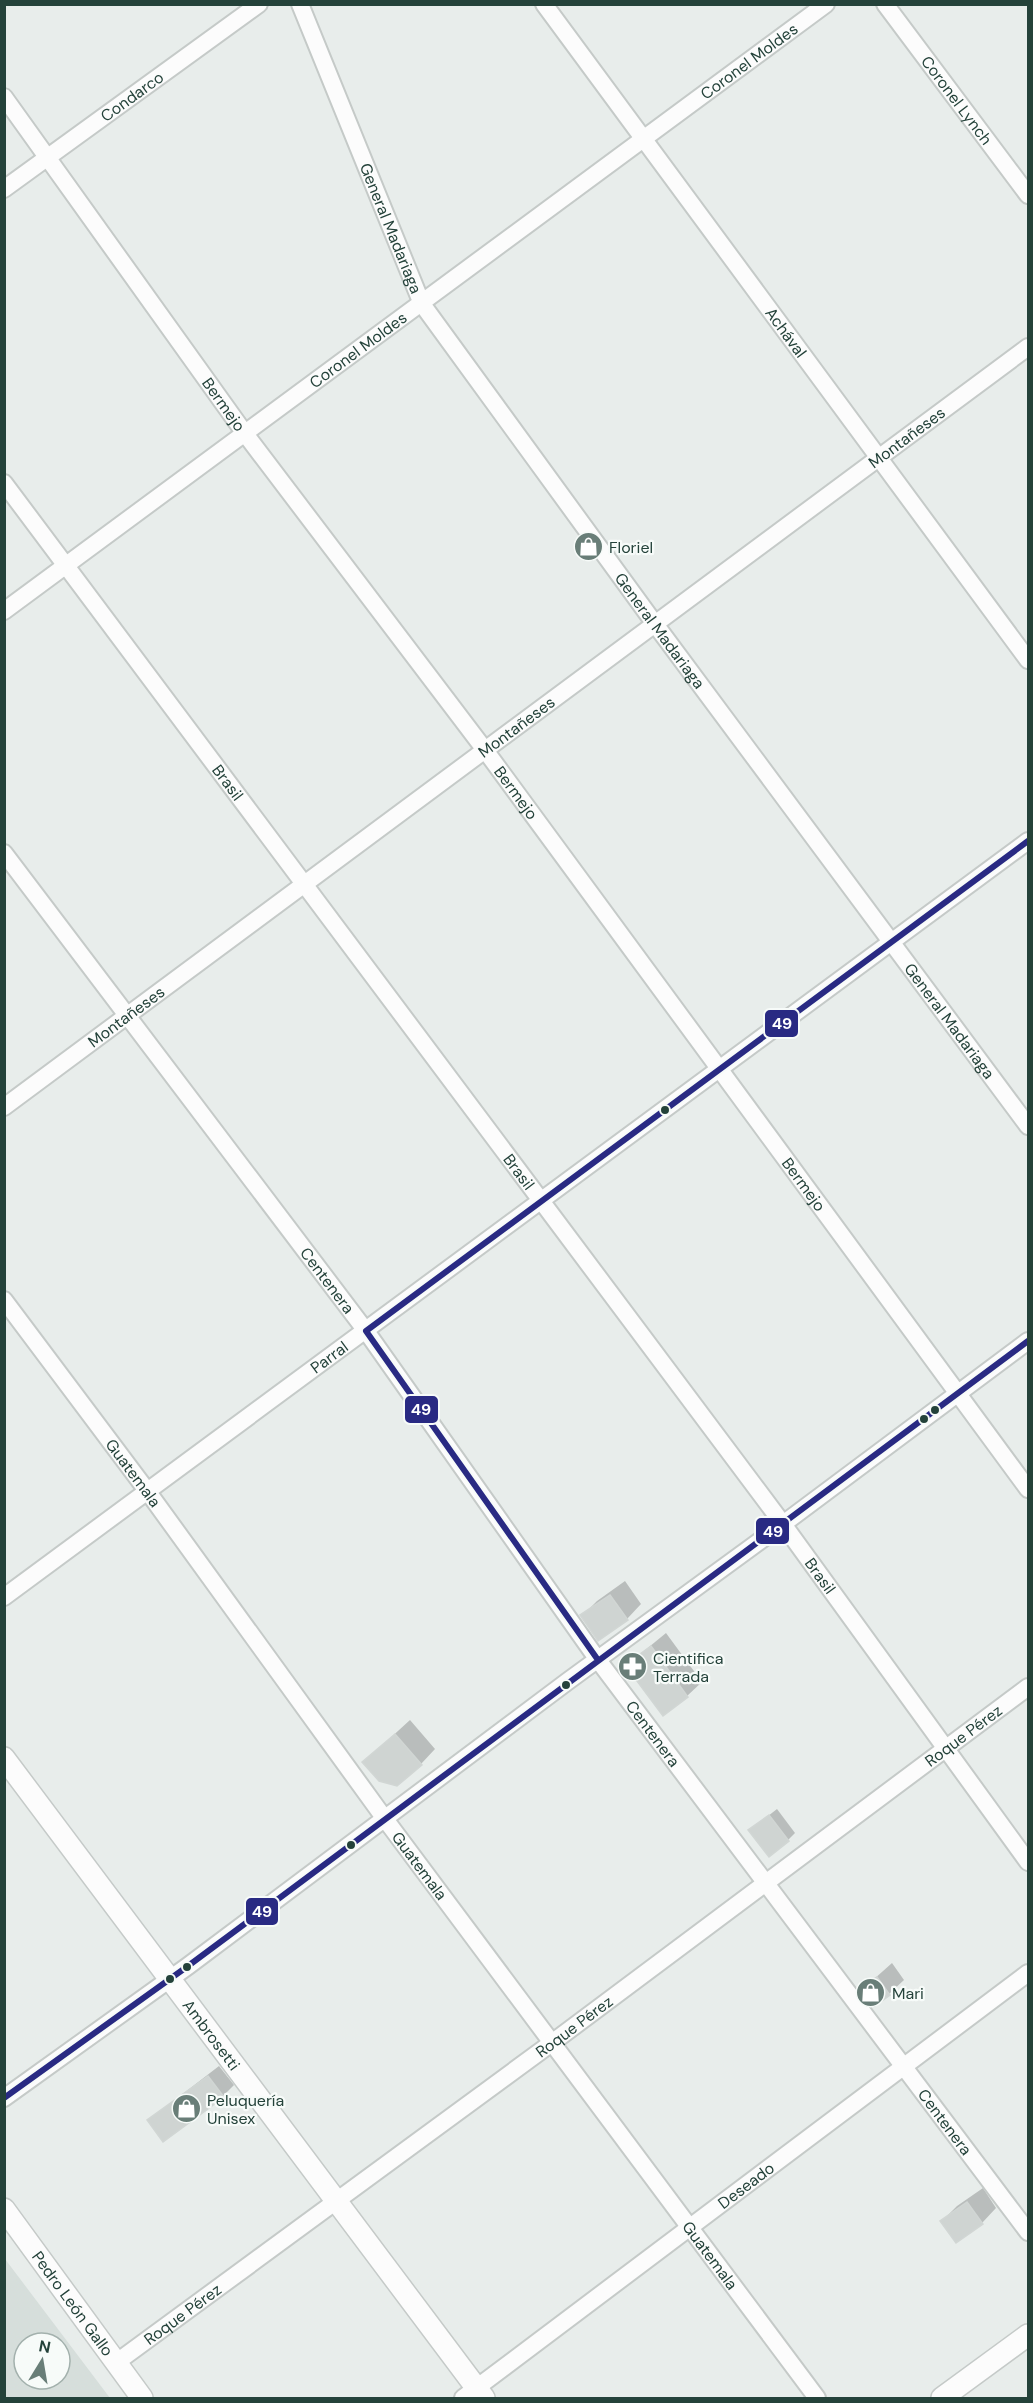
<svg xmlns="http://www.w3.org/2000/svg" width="1033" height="2403" font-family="'DM Sans',sans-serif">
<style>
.built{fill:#d6dedb;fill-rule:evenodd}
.shadow{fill:#0003}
.building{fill:#cfd4d2;stroke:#d1d6d4;stroke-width:1.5}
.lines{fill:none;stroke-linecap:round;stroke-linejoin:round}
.minor-casing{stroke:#c5cac8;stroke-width:20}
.tertiary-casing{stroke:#c5cac8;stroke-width:24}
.minor{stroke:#fcfcfc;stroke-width:16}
.tertiary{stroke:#fcfcfc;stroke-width:21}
.bus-1-casing{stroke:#f7fbf9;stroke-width:10}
.bus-1{stroke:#292a83;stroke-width:6}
.bus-dot{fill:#24423a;stroke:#f7fbf9;stroke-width:2}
.labels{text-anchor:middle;stroke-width:4.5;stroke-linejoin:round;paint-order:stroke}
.street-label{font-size:16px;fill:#24423a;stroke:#f7fbf9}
.poi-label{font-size:16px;fill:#24423a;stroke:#f7fbf9;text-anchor:start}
.line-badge{stroke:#f7fbf9;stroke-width:2}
.badge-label{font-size:16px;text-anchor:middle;font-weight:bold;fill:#fff}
</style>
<rect width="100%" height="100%" fill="#e8edeb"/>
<path class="built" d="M5 2259 110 2398H5ZM24 2343H60V2379H24Z"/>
<path class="shadow" d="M625 1581 641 1604 627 1619 582 1616 597 1601Z
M666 1633 702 1682 687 1696 627 1665Z
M410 1720 435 1749 421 1764 364 1762Z
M777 1809 795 1833 788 1840 758 1824Z
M892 1963 904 1980 889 1994 864 1988Z
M219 2066 234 2085 223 2096 149 2120Z
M983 2188 996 2208 982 2223 942 2221 957 2206Z"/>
<path class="building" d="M610 1595 628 1620 598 1641 580 1615Z
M651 1646 688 1697 663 1716 625 1665Z
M395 1734 422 1765 397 1786 379 1781 362 1762Z
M769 1815 789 1841 769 1857 748 1830Z
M877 1977 890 1995 875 2006 862 1987Z
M208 2076 224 2097 163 2142 147 2120Z
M967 2202 983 2224 956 2243 940 2221Z"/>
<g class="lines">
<defs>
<g id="minor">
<path id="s1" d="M300 4 422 304 655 624 1028 1126"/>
<path id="s2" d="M544 4 1028 660"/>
<path id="s3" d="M885 4 1028 195"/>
<path id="s4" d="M4 97 246 435 485 750 1028 1489"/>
<path id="s5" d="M4 189 259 4"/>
<path id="s6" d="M4 483 783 1524 1028 1862"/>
<path id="s7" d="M4 611 826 4"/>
<path id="s8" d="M4 853 366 1331 598 1660 1028 2232"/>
<path id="s9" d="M4 1107 1028 347"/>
<path id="s10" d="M4 1300 148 1492 385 1819 817 2398"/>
<path id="s11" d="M4 1597 1028 841"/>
<path d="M4 2098 188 1966 568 1681 783 1524 1028 1341"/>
<path id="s12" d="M117 2362 553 2042 1028 1687"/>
<path id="s13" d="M463 2398 1028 1973"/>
</g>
<g id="tertiary">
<path id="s14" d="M4 1758 484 2398"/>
<path id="s15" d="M4 2209 142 2398"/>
<path d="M942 2398 1028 2335"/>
</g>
</defs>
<use href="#minor" class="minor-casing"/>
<use href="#tertiary" class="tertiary-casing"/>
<use href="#minor" class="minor"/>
<use href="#tertiary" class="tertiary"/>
<defs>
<path id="bus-1" d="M598 1660 366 1331 1028 841
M4 2098 188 1966 1028 1341"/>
</defs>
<use href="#bus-1" class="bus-1-casing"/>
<use href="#bus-1" class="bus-1"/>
</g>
<defs>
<symbol id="shop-disc" viewBox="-11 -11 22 22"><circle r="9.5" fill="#697e78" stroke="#f7fbf9"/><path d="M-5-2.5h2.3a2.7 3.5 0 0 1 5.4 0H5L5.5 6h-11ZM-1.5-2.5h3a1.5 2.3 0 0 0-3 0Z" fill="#fff"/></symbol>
<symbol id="pharmacy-disc" viewBox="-11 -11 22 22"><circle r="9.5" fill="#697e78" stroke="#f7fbf9"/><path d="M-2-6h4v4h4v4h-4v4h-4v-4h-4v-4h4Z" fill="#fff"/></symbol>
</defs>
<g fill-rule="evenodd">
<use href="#shop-disc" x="572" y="530" width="33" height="33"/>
<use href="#pharmacy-disc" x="616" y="1650" width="33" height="33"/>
<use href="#shop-disc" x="854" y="1976" width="33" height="33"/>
<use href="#shop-disc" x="170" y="2092" width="33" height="33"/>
</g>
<g class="bus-dot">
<circle cx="665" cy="1110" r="5"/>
<circle cx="935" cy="1410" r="5"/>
<circle cx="924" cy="1419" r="5"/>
<circle cx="566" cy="1685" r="5"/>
<circle cx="351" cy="1845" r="5"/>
<circle cx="187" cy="1967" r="5"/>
<circle cx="170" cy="1979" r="5"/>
</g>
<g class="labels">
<g class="street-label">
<text dy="6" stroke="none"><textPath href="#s7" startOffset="926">Coronel Moldes</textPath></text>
<text dy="6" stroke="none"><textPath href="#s5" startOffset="158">Condarco</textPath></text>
<text dy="6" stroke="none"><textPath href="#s3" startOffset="120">Coronel Lynch</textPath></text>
<text dy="6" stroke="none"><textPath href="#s1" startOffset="242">General Madariaga</textPath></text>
<text dy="6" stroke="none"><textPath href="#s2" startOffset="408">Achával</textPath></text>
<text dy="6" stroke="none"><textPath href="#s7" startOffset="440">Coronel Moldes</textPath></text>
<text dy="6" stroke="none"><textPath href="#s4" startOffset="378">Bermejo</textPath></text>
<text dy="6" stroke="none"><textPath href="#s9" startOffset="1124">Montañeses</textPath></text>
<text dy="6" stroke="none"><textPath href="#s1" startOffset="728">General Madariaga</textPath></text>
<text dy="6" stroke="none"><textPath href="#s9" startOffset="638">Montañeses</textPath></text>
<text dy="6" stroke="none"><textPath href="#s6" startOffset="374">Brasil</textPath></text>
<text dy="6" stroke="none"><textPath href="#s4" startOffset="864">Bermejo</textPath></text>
<text dy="6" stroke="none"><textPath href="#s9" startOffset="152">Montañeses</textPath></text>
<text dy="6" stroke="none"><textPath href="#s1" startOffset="1214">General Madariaga</textPath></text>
<text dy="6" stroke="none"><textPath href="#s6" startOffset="860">Brasil</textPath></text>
<text dy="6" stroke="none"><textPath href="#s4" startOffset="1350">Bermejo</textPath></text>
<text dy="6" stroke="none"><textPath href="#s8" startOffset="536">Centenera</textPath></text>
<text dy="6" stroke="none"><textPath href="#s11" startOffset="404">Parral</textPath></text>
<text dy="6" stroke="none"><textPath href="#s10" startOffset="216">Guatemala</textPath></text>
<text dy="6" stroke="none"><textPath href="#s6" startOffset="1364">Brasil</textPath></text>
<text dy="6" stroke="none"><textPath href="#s8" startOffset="1094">Centenera</textPath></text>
<text dy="6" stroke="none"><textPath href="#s12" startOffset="1053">Roque Pérez</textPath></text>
<text dy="6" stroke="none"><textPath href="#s10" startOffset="702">Guatemala</textPath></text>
<text dy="6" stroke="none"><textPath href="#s12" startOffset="567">Roque Pérez</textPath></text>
<text dy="6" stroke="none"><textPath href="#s14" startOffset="346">Ambrosetti</textPath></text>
<text dy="6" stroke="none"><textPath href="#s8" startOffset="1580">Centenera</textPath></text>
<text dy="6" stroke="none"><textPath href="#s13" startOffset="354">Deseado</textPath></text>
<text dy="6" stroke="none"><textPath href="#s10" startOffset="1188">Guatemala</textPath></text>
<text dy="6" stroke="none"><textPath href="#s15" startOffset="117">Pedro León Gallo</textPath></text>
<text dy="6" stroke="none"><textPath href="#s12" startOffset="81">Roque Pérez</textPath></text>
</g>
<g class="poi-label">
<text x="609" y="553">Floriel</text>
<text x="653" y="1664">Cientifica<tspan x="653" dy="18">Terrada</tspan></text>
<text x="892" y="1999">Mari</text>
<text x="207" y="2106">Peluquería<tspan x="207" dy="18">Unisex</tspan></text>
</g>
</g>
<g class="line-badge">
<rect x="764" y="1009" width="35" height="29" rx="6" fill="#292a83"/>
<rect x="404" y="1395" width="35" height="29" rx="6" fill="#292a83"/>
<rect x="755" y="1517" width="35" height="28" rx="6" fill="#292a83"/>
<rect x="245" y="1897" width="34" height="29" rx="6" fill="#292a83"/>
</g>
<g class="badge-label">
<text x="782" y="1029">49</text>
<text x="421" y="1415">49</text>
<text x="773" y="1537">49</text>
<text x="262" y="1917">49</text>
</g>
<rect width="1033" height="2403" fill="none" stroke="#24423a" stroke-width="12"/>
<g transform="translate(42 2361) rotate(11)"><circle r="28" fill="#f7fbf9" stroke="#a3b1ad" stroke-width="1.5"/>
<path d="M0-4.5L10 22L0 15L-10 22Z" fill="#697e78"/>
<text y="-9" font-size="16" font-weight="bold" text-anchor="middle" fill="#24423a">N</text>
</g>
</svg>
